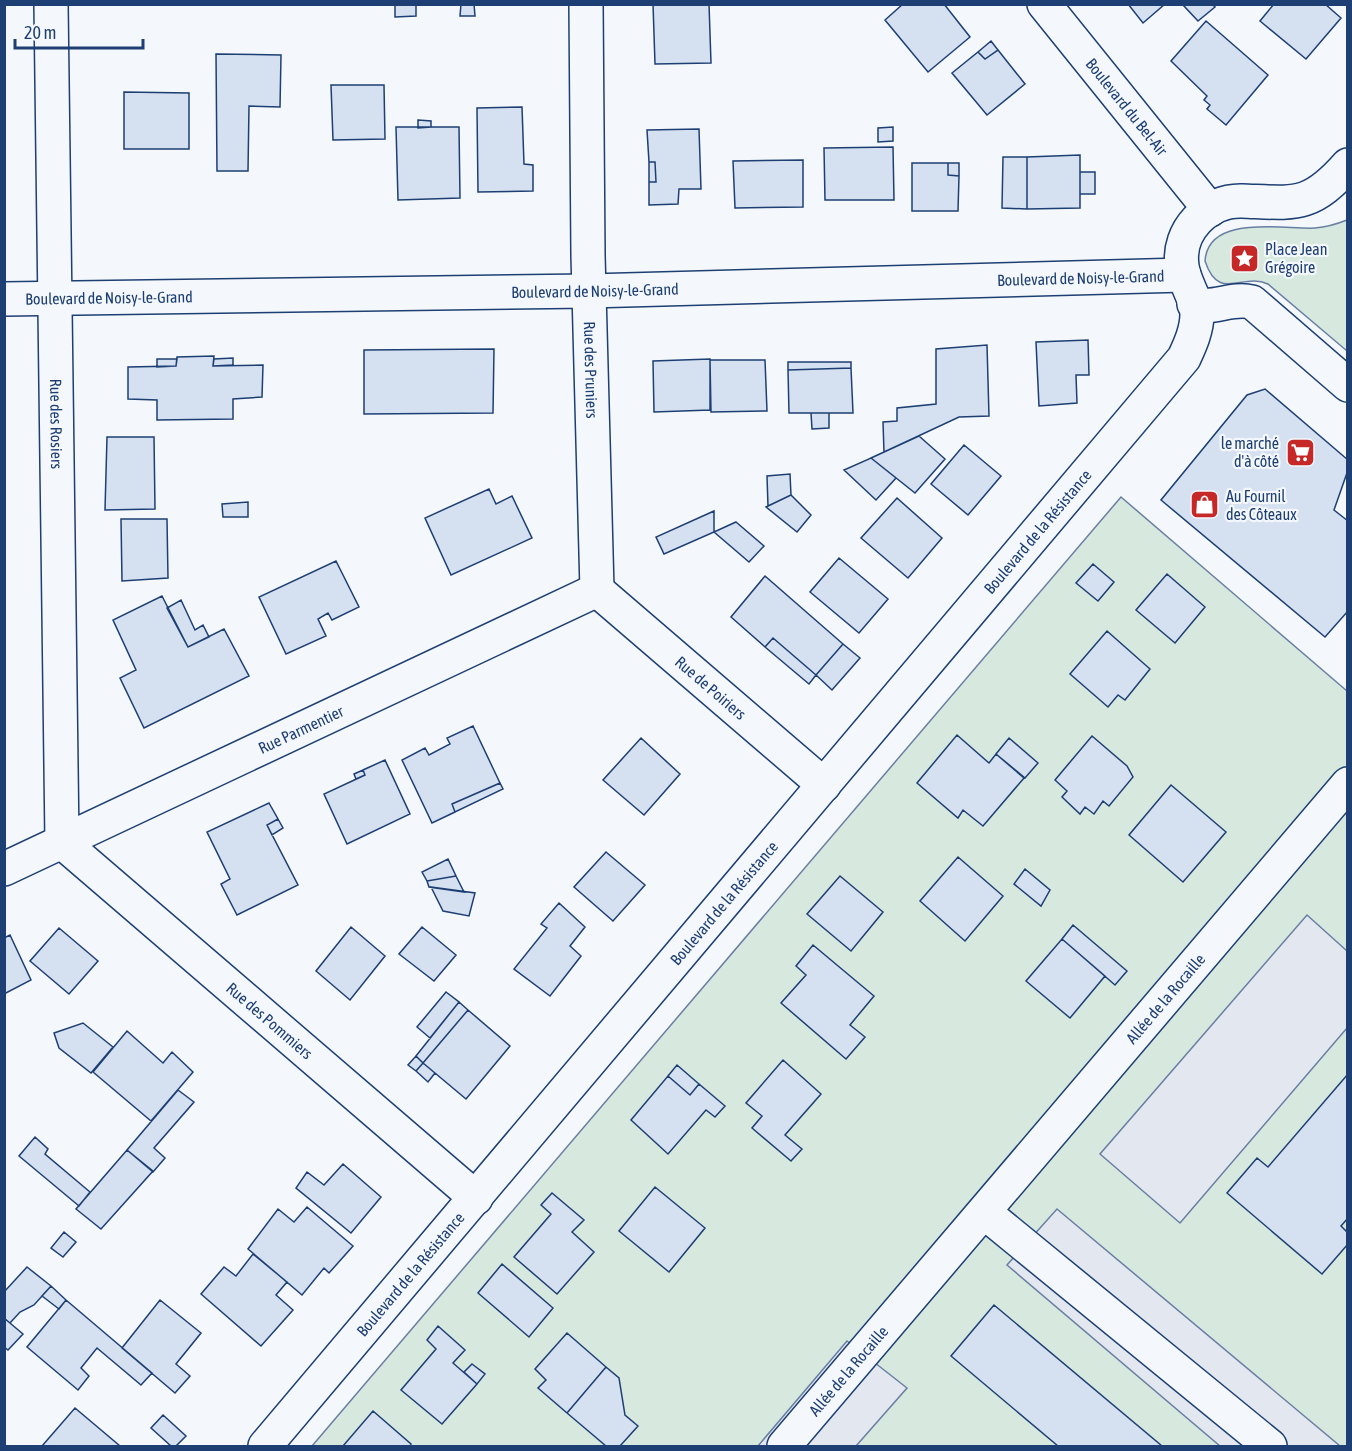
<svg xmlns="http://www.w3.org/2000/svg" width="1352" height="1451" font-family="'Asap Condensed',sans-serif">
<style>
.green{fill:#d7e8df;stroke:#687fa3;stroke-width:1.5}
.parking{fill:#e3e8f0;stroke:#687fa3;stroke-width:1.5}
.building{fill:#d5e0f0;stroke:#1d3f73;stroke-width:1.5}
.lines{fill:none;stroke-linecap:round;stroke-linejoin:round}
.minor-casing{stroke:#1d3f73;stroke-width:36}
.minor{stroke:#f4f7fb;stroke-width:33}
.labels{text-anchor:middle;stroke-width:4.5;stroke-linejoin:round;paint-order:stroke}
.street-label{font-size:16px;fill:#1d3f73;stroke:#f4f7fb}
.poi-label{font-size:16px;fill:#1d3f73;stroke:#f4f7fb;text-anchor:start}
</style>
<rect width="100%" height="100%" fill="#f4f7fb"/>
<path class="green" d="M1347 220V351L1268 284C1242 272 1219 303 1205 261 1208 213 1286 230 1315 228 1327 227 1337 224 1347 220Z
M1121 497 1347 691V1446H312Z"/>
<path class="parking" d="M1307 915 1347 951V1028L1180 1223 1100 1154Z
M1057 1209 1340 1446H1220L1007 1265Z
M847 1341 907 1388 856 1446H758Z"/>
<path class="building" d="M395 4H416V16L395 17Z
M461 4H474L475 16H460Z
M653 4H709L711 63 655 64Z
M903 4H944L970 37 928 72 885 20Z
M1128 4H1165L1143 23Z
M1185 4H1212L1215 7 1198 21 1184 6Z
M1274 4H1325L1341 18 1306 59 1260 21Z
M1206 21 1268 75 1226 125 1207 109 1210 105 1204 100 1207 96 1171 61Z
M991 41 998 50 985 59 978 52Z
M998 50 1025 84 987 115 952 73 978 52 985 59Z
M216 54 281 55 280 107 249 106 248 171H217Z
M331 85H384L385 139 333 140Z
M124 92 189 93V149H124Z
M522 107 524 164 533 165V191L478 192 477 108Z
M418 120 431 121V127L418 128Z
M396 127H459L460 198 398 200Z
M893 127V141L878 142V128Z
M699 129 701 189H679L678 204 649 205V182H656L655 162H649L647 130Z
M893 147 894 200H825L824 148Z
M1080 155V208L1027 209V157Z
M1003 157H1027V209L1002 208Z
M803 160V207L735 208 733 161Z
M649 162H655L656 182H649Z
M912 163H948V175L959 176 958 211H912Z
M948 163H959V176L948 175Z
M1080 172H1095V194H1080Z
M1088 340 1089 375H1076L1077 403 1039 406 1036 342Z
M987 345 989 416 959 417 884 452 883 422 897 421V408L936 404V349Z
M494 349 493 413 364 414V350Z
M214 356 213 366 263 365 262 397 233 399V419L157 420V400L128 399V367L176 366 177 357Z
M233 358V365L213 366 214 359Z
M157 359H177L176 366 157 367Z
M710 359V410L654 412 653 361Z
M710 360H765L767 411 711 412Z
M788 362H851V368L788 370Z
M851 368 853 413H789L788 370Z
M1265 389 1348 460V470L1334 510 1348 521V611L1325 637 1161 500 1247 395Z
M811 413H829V428L812 429Z
M919 436 945 459 915 493 871 458Z
M107 437H154L155 509 105 510Z
M964 445 1001 476 968 515 931 484Z
M871 458 896 478 876 500 844 470Z
M790 474 791 495 768 506 767 476Z
M489 489 496 504 512 496 532 538 451 575 425 518Z
M791 495 811 515 797 532 766 507Z
M897 498 942 538 908 578 861 538Z
M248 502V517H223L222 504Z
M714 511V532L664 554 656 537Z
M121 519H167L168 578 122 581Z
M736 522 764 546 749 562 714 532Z
M839 558 888 599 859 633 810 592Z
M336 561 359 607 332 620 328 613 318 619 326 636 286 654 259 597Z
M1093 564 1114 582 1098 601 1076 583Z
M1167 574 1205 607 1175 643 1136 610Z
M765 576 843 644 816 675 773 638 765 647 731 617Z
M162 596 188 647 224 629 249 676 144 728 120 678 136 670 113 620Z
M181 600 195 630 203 625 209 637 188 647 167 608Z
M1107 631 1150 669 1125 700 1118 695 1108 707 1070 674Z
M773 638 816 675 809 684 765 647Z
M843 644 860 658 832 690 816 675Z
M473 726 500 783 452 804 455 812 432 823 402 760 425 748 429 755 450 744 447 738Z
M957 735 989 763 996 754 1024 778 983 826 963 810 958 818 917 783Z
M1092 736 1127 766 1133 777 1109 806 1103 801 1094 814 1085 807 1080 814 1062 797 1067 791 1055 780Z
M641 738 680 774 644 815 603 780Z
M1009 738 1038 763 1025 778 996 754Z
M385 760 410 814 347 844 324 794 365 775 363 770Z
M363 770 365 775 356 779 354 774Z
M500 783 503 789 455 812 452 804Z
M1171 785 1226 832 1183 882 1129 835Z
M269 803 278 819 267 825 298 885 237 915 221 884 230 879 207 832Z
M278 819 283 828 272 835 267 825Z
M606 852 645 885 613 921 574 887Z
M958 857 1003 896 965 941 920 901Z
M448 859 456 876 427 881 422 872Z
M1025 869 1050 890 1041 906 1014 884Z
M456 876 464 892 429 887 427 881Z
M840 876 883 912 851 951 807 914Z
M431 887 475 893 469 916 443 911Z
M559 903 585 927 570 946 581 956 550 996 514 969 547 928 541 924Z
M1073 925 1127 971 1115 985 1062 939Z
M351 927 385 956 350 1000 316 971Z
M422 927 456 955 434 981 399 954Z
M59 928 98 961 69 994 30 961Z
M10 935 31 980 4 994V938Z
M1062 939 1105 976 1070 1018 1026 981Z
M813 945 874 996 850 1025 865 1037 846 1059 781 1003 806 975 796 966Z
M446 992 459 1002 430 1038 417 1027Z
M459 1002 468 1010 423 1063 416 1056Z
M468 1010 510 1046 466 1099 423 1063Z
M83 1023 113 1047 91 1073 59 1048 54 1033Z
M127 1031 163 1063 172 1052 193 1072 151 1121 93 1072Z
M416 1056 423 1063 416 1071 408 1065Z
M783 1060 821 1094 785 1135 802 1149 791 1161 752 1128 762 1116 746 1103Z
M423 1063 435 1073 428 1082 416 1071Z
M677 1065 699 1084 690 1095 668 1076Z
M1348 1074V1218L1341 1226 1348 1233V1244L1322 1274 1227 1193 1257 1158 1268 1167Z
M668 1076 690 1095 699 1084 725 1106 715 1117 706 1110 668 1154 631 1120Z
M178 1090 194 1102 154 1148 165 1158 153 1172 127 1150Z
M35 1137 48 1149 45 1154 90 1192 79 1206 19 1156Z
M127 1150 153 1171 101 1229 76 1209Z
M343 1164 381 1197 351 1233 296 1188 307 1172 324 1185Z
M655 1187 705 1228 669 1272 619 1231Z
M552 1193 584 1220 572 1232 594 1252 557 1294 514 1257 551 1214 541 1205Z
M307 1207 353 1246 329 1273 324 1268 302 1295 248 1249 278 1209 294 1222Z
M64 1232 76 1242 63 1257 51 1248Z
M253 1254 287 1282 276 1295 293 1310 261 1346 201 1294 224 1267 236 1276Z
M502 1264 553 1308 529 1337 478 1293Z
M27 1267 51 1286 34 1305 20 1312 10 1323 4 1318V1292Z
M51 1286 66 1300 59 1309 42 1296Z
M66 1300 152 1373 141 1385 97 1348 81 1368 89 1376 78 1390 27 1347Z
M160 1300 201 1333 176 1364 190 1376 175 1393 122 1348Z
M994 1305 1162 1446H1058L951 1356Z
M4 1318 23 1334 8 1350 4 1347Z
M438 1326 465 1350 453 1363 477 1384 442 1424 401 1390 436 1349 427 1340Z
M567 1333 606 1367 567 1413 538 1388 546 1380 535 1369Z
M472 1364 485 1374 477 1384 464 1372Z
M606 1367 619 1378 625 1415 638 1426 620 1446H606L567 1413Z
M75 1408 120 1446H42Z
M373 1411 411 1444 410 1446H343Z
M163 1415 186 1436 176 1446H171L151 1428Z"/>
<g class="lines">
<defs>
<g id="minor">
<path id="s1" d="M51 4 62 842 476 1198"/>
<path id="s2" d="M586 4 588 255 597 590"/>
<path id="s3" d="M1044 4 1210 210"/>
<path id="s4" d="M4 299 589 291 1184 275"/>
<path d="M1194 304C1214 310 1231 297 1252 302L1348 385"/>
<path id="s5" d="M597 590 824 785"/>
<path id="s6" d="M4 869 597 590"/>
<path d="M984 1212 1270 1446"/>
<path id="s7" d="M265 1446 1184 358C1190 345 1197 330 1197 314 1197 299 1184 283 1182 266 1177 231 1207 200 1242 201 1296 203 1310 208 1348 165"/>
<path id="s8" d="M784 1446 1348 784"/>
</g>
</defs>
<use href="#minor" class="minor-casing"/>
<use href="#minor" class="minor"/>
</g>
<defs>
<symbol id="sight-square" viewBox="-11 -11 22 22"><rect x="-9" y="-9" width="18" height="18" rx="4" fill="#c62828" stroke="#f4f7fb"/><path d="M0-6L1.8-2.2L6-1.7L2.9 1.2L3.7 5.4L0 3.3L-3.7 5.4L-2.9 1.2L-6-1.7L-1.8-2.2Z" fill="#fff"/></symbol>
<symbol id="supermarket-square" viewBox="-11 -11 22 22"><rect x="-9" y="-9" width="18" height="18" rx="4" fill="#c62828" stroke="#f4f7fb"/><path d="M-6-5.5h2.5l.6 2H6L4.5 2H-2.5L-4.4-4H-6ZM-1.5 3.2a1.3 1.3 0 1 0 .1 0ZM3 3.2a1.3 1.3 0 1 0 .1 0Z" fill="#fff"/></symbol>
<symbol id="shop-square" viewBox="-11 -11 22 22"><rect x="-9" y="-9" width="18" height="18" rx="4" fill="#c62828" stroke="#f4f7fb"/><path d="M-5-2.5h2.3a2.7 3.5 0 0 1 5.4 0H5L5.5 6h-11ZM-1.5-2.5h3a1.5 2.3 0 0 0-3 0Z" fill="#fff"/></symbol>
</defs>
<g fill-rule="evenodd">
<use href="#sight-square" x="1228" y="242" width="33" height="33"/>
<use href="#supermarket-square" x="1284" y="436" width="33" height="33"/>
<use href="#shop-square" x="1188" y="488" width="33" height="33"/>
</g>
<g class="labels">
<g class="street-label">
<text dy="6" stroke="none"><textPath href="#s3" startOffset="132">Boulevard du Bel-Air</textPath></text>
<text dy="6" stroke="none"><textPath href="#s4" startOffset="1077">Boulevard de Noisy-le-Grand</textPath></text>
<text dy="6" stroke="none"><textPath href="#s4" startOffset="591">Boulevard de Noisy-le-Grand</textPath></text>
<text dy="6" stroke="none"><textPath href="#s4" startOffset="105">Boulevard de Noisy-le-Grand</textPath></text>
<text dy="6" stroke="none"><textPath href="#s2" startOffset="366">Rue des Pruniers</textPath></text>
<text dy="6" stroke="none"><textPath href="#s1" startOffset="420">Rue des Rosiers</textPath></text>
<text dy="6" stroke="none"><textPath href="#s7" startOffset="1197">Boulevard de la Résistance</textPath></text>
<text dy="6" stroke="none"><textPath href="#s5" startOffset="150">Rue de Poiriers</textPath></text>
<text dy="6" stroke="none"><textPath href="#s6" startOffset="328">Rue Parmentier</textPath></text>
<text dy="6" stroke="none"><textPath href="#s7" startOffset="711">Boulevard de la Résistance</textPath></text>
<text dy="6" stroke="none"><textPath href="#s8" startOffset="588">Allée de la Rocaille</textPath></text>
<text dy="6" stroke="none"><textPath href="#s1" startOffset="1112">Rue des Pommiers</textPath></text>
<text dy="6" stroke="none"><textPath href="#s7" startOffset="225">Boulevard de la Résistance</textPath></text>
<text dy="6" stroke="none"><textPath href="#s8" startOffset="99">Allée de la Rocaille</textPath></text>
</g>
<g class="poi-label">
<text x="1265" y="255">Place Jean<tspan x="1265" dy="18">Grégoire</tspan></text>
<text x="1279" y="449" text-anchor="end">le marché<tspan x="1279" dy="18">d'à côté</tspan></text>
<text x="1226" y="502">Au Fournil<tspan x="1226" dy="18">des Côteaux</tspan></text>
</g>
</g>
<rect width="1352" height="1451" fill="none" stroke="#1d3f73" stroke-width="12"/>
<path d="M15 39v9h128v-9" fill="none" stroke="#1d3f73" stroke-width="3"/>
<text x="24" y="39" font-size="18" fill="#1d3f73" stroke="#f4f7fb" stroke-width="4.5" paint-order="stroke">20 m</text>
</svg>
